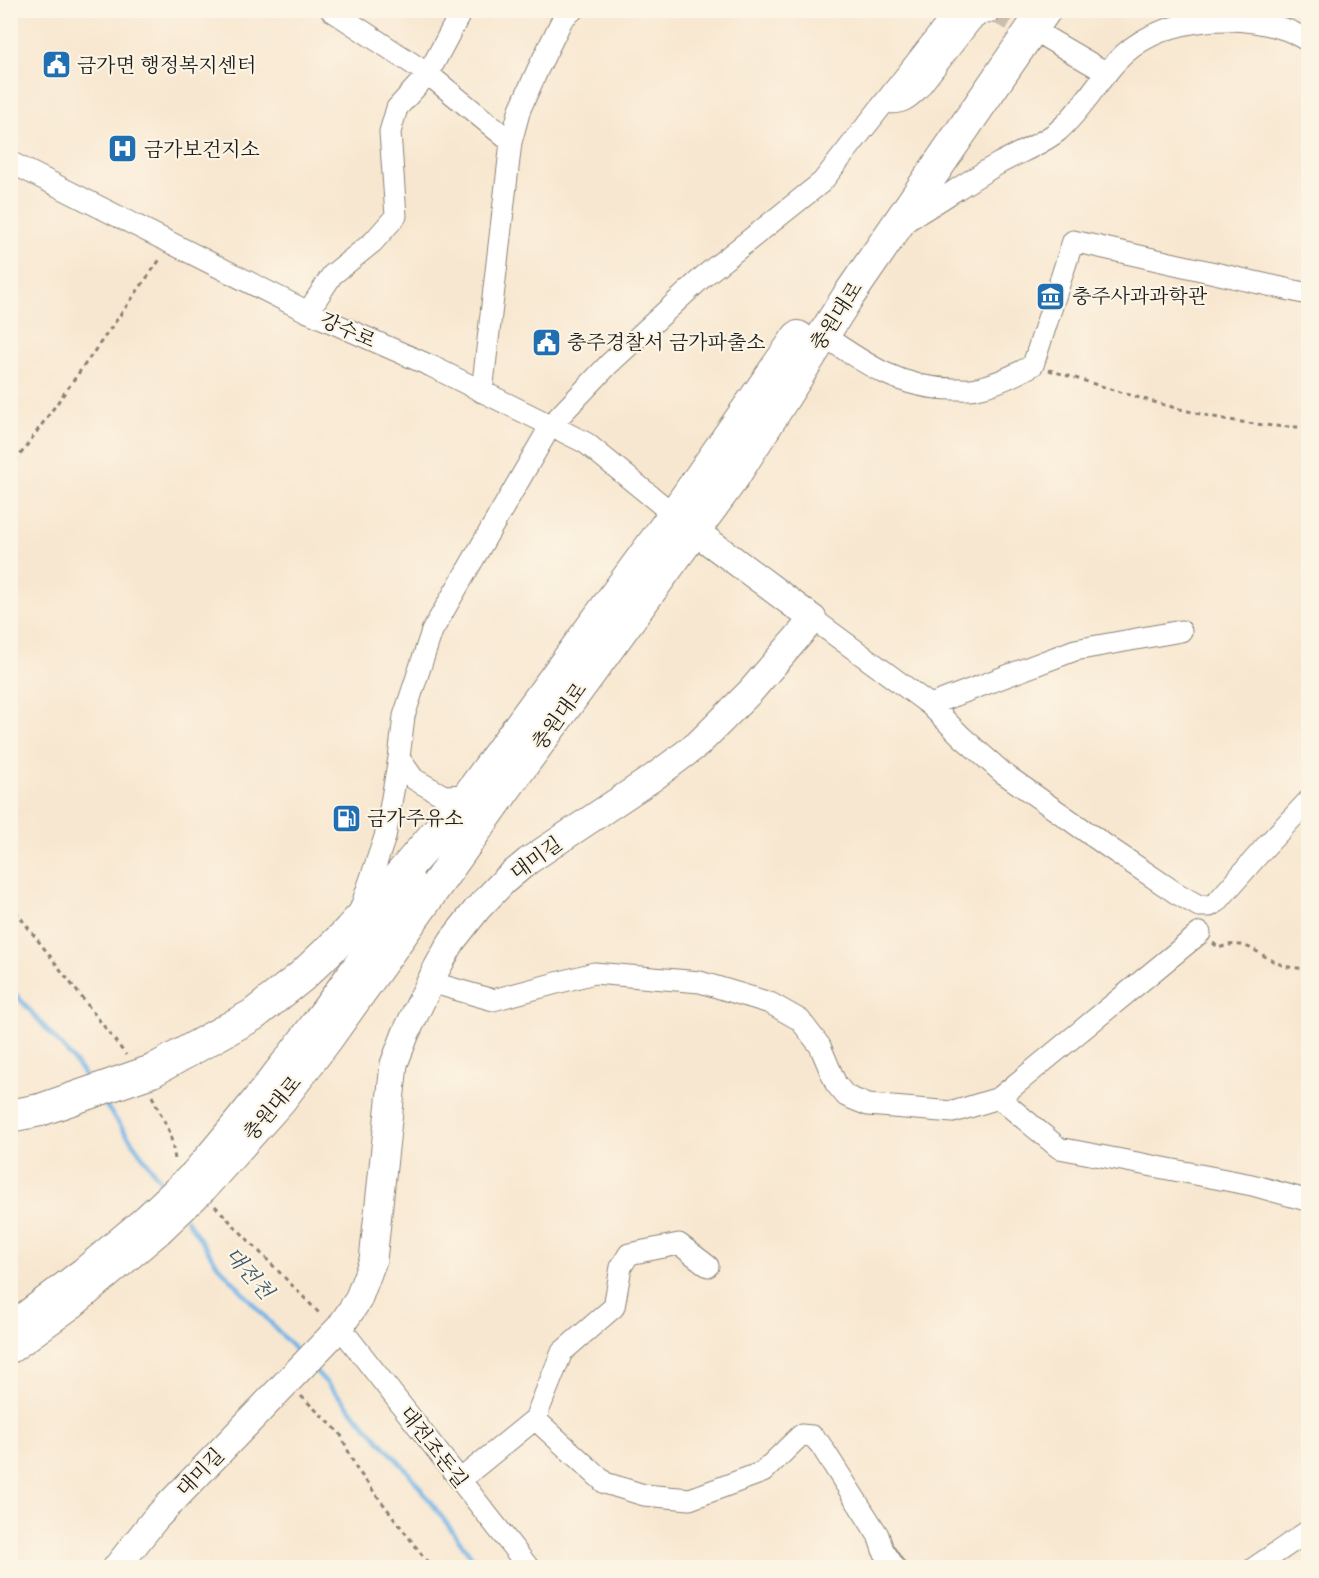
<svg xmlns="http://www.w3.org/2000/svg" width="1319" height="1578" font-family="Cardo,'Noto Serif KR',serif">
<style>
.lines{fill:none;stroke-linecap:round;stroke-linejoin:round}
.stream{stroke:#71b4e7;stroke-width:4.5}
.minor-tunnel{stroke:#ccbeac;stroke-width:21;stroke-dasharray:21 10;stroke-linecap:butt}
.minor-casing{stroke:#8a8276;stroke-width:23}
.major-casing{stroke:#8a8276;stroke-width:29}
.highway-casing{stroke:#8a8276;stroke-width:34}
.path{stroke:#8a8276;stroke-width:3;stroke-dasharray:4.5 4.5;stroke-linecap:butt}
.minor{stroke:#fff;stroke-width:21}
.major{stroke:#fff;stroke-width:27}
.highway{stroke:#fff;stroke-width:32}
.minor-bridge-casing{stroke:#8a8276;stroke-width:23;stroke-linecap:butt}
.highway-bridge-casing{stroke:#8a8276;stroke-width:34;stroke-linecap:butt}
.minor-bridge{stroke:#fff;stroke-width:21}
.highway-bridge{stroke:#fff;stroke-width:32}
.labels{text-anchor:middle;stroke-width:4.5;stroke-linejoin:round;paint-order:stroke}
.poi-label{font-size:20px;fill:#1c1c1c;stroke:#fcf5e5;text-anchor:start}
.street-label{font-size:20px;fill:#1c1c1c;stroke:#fcf5e5}
.water-label{font-size:21px;font-style:italic;fill:#3e596d;stroke:#fcf5e5}
</style>
<rect width="100%" height="100%" fill="#fcf5e5"/>
<filter id="ink" filterUnits="userSpaceOnUse"><feTurbulence type="fractalNoise" baseFrequency=".0167" numOctaves="2"/><feDisplacementMap in="SourceGraphic" scale="12" xChannelSelector="R" yChannelSelector="G"/><feConvolveMatrix kernelMatrix="1 2 1 2 8 2 1 2 1" color-interpolation-filters="sRGB"/></filter>
<filter id="wash" filterUnits="userSpaceOnUse"><feTurbulence type="fractalNoise" baseFrequency=".008" numOctaves="4" result="noise"/><feDisplacementMap in="SourceGraphic" scale="24" xChannelSelector="R" yChannelSelector="G"/><feGaussianBlur stdDeviation="1.35" result="paint"/><feColorMatrix in="noise" values="0 0 0 0 0 0 0 0 0 0 0 0 0 0 0 0 0 1.4 0 .05"/><feComposite in="paint" operator="in"/></filter>
<g filter="url(#wash)">
<rect width="100%" height="100%" fill="#f8e7d0"/>
<g class="lines">
<path class="stream" d="M10 988 67 1052 88 1080
M101 1099 165 1187
M186 1219 217 1264 300 1355
M312 1367 409 1473 480 1568"/>
</g>
</g>
<g filter="url(#ink)">
<g class="lines">
<path class="minor-tunnel" d="M992 11 1041 35"/>
<defs>
<path id="minor" d="M331 10 428 74 511 142
M1047 38 1107 73
M885 102C900 105 908 99 918 89L971 21 982 13 992 11
M10 162 308 312 431 366 586 443 674 515
M904 222C936 204 966 182 998 164 1017 153 1041 145 1058 131 1082 110 1096 83 1117 61 1157 18 1230 12 1284 29 1292 31 1301 37 1308 41
M308 312 332 275 373 242 396 216 390 132 397 108 428 74 462 10
M823 335C865 364 901 389 954 389 961 389 970 390 977 388 997 384 1015 375 1033 365L1073 241 1308 294
M482 392 511 142 520 109 538 69 563 18 573 10
M813 619 930 705 962 737 1003 773 1111 849 1176 893 1199 906H1210L1217 902 1266 846 1308 801
M930 705 1075 650 1181 631
M399 758 404 716 432 631 551 425 609 364 704 276 822 182 957 10
M359 913 385 837 399 758 414 779 444 796 469 795
M430 982 493 1000 594 973 700 982 770 1003 800 1020 820 1046 836 1084 846 1096 868 1105 953 1112 999 1098 1200 933
M999 1098 1059 1148 1252 1185 1306 1200
M191 1172C272 1079 345 980 413 878
M10 1323 81 1269 144 1216
M340 1327 529 1568
M535 1419 605 1483 644 1495 690 1499 763 1472 801 1435 812 1436 820 1444 878 1535 883 1550 895 1568
M460 1480 535 1419 562 1352 614 1307 621 1267 629 1254 679 1244 708 1266
M1254 1568 1308 1531"/>
<path id="major" d="M116 1568 155 1519 340 1327 358 1300 373 1260 394 1064 406 1033 437 968 452 941 478 908 504 881 528 861 654 777 698 744 750 692 813 619 677 518"/>
<path id="highway" d="M152 1071 253 1015 301 977 344 936 402 873 469 795 666 526 798 337
M10 1116 40 1110
M202 1187 280 1100 326 1040 510 782 732 479 847 298 1045 10
M10 1347 72 1302 157 1230"/>
</defs>
<use href="#minor" class="minor-casing"/>
<use href="#major" class="major-casing"/>
<use href="#highway" class="highway-casing"/>
<path class="path" d="M1049 370C1129 394 1224 429 1308 427
M10 469 161 258
M10 904 126 1055
M1213 943 1219 948C1247 936 1260 958 1285 966 1292 968 1301 968 1308 969
M152 1096 170 1133 175 1159 177 1162
M215 1206 321 1315
M301 1396 340 1433 356 1468 432 1568"/>
<use href="#minor" class="minor"/>
<use href="#major" class="major"/>
<use href="#highway" class="highway"/>
<defs>
<path id="minor-bridge" d="M144 1216 191 1172"/>
<path id="highway-bridge" d="M40 1110 152 1071
M157 1230 202 1187"/>
</defs>
<use href="#minor-bridge" class="minor-bridge-casing"/>
<use href="#highway-bridge" class="highway-bridge-casing"/>
<use href="#minor-bridge" class="minor-bridge"/>
<use href="#highway-bridge" class="highway-bridge"/>
</g>
</g>
<defs>
<symbol id="civic-square" viewBox="-11 -11 22 22"><rect x="-9" y="-9" width="18" height="18" rx="4" fill="#1f6fb2" stroke="#fcf5e5"/><path d="M-.6-6.5H3V-4.5H.6V-3L4-1V1h2V6H-6V1h2V-1L-.6-3ZM-1.2 2.5V6h2.4V2.5Z" fill="#fff"/></symbol>
<symbol id="hospital-square" viewBox="-11 -11 22 22"><rect x="-9" y="-9" width="18" height="18" rx="4" fill="#1f6fb2" stroke="#fcf5e5"/><path d="M-5-5h3v3.5h4V-5h3V5h-3V1.5h-4V5h-3Z" fill="#fff"/></symbol>
<symbol id="museum-square" viewBox="-11 -11 22 22"><rect x="-9" y="-9" width="18" height="18" rx="4" fill="#1f6fb2" stroke="#fcf5e5"/><path d="M0-6L6-3V-2H-6V-3ZM-5-1h2V3h-2ZM-1-1h2V3h-2ZM3-1h2V3H3ZM-6 4H6V6H-6Z" fill="#fff"/></symbol>
<symbol id="fuel-square" viewBox="-11 -11 22 22"><rect x="-9" y="-9" width="18" height="18" rx="4" fill="#1f6fb2" stroke="#fcf5e5"/><path d="M-5.5-6h7V0h2V4h1.3V-2.5L3-4.5l.8-.8L6-3V5H2.5V1h-1V6h-7ZM-4.2-4.7v3.2H.2V-4.7Z" fill="#fff"/></symbol>
</defs>
<g fill-rule="evenodd">
<use href="#civic-square" x="40" y="48" width="33" height="33"/>
<use href="#hospital-square" x="106" y="132" width="33" height="33"/>
<use href="#museum-square" x="1034" y="280" width="33" height="33"/>
<use href="#civic-square" x="530" y="326" width="33" height="33"/>
<use href="#fuel-square" x="330" y="802" width="33" height="33"/>
</g>
<g class="labels">
<g class="poi-label">
<text x="77" y="72">금가면 행정복지센터</text>
<text x="144" y="156">금가보건지소</text>
<text x="1072" y="303">충주사과과학관</text>
<text x="567" y="349">충주경찰서 금가파출소</text>
<text x="367" y="825">금가주유소</text>
</g>
<g class="street-label">
<text transform="translate(836 316) rotate(-57)" y="7">충원대로</text>
<text transform="translate(348 330) rotate(24)" y="7">강수로</text>
<text transform="translate(559 716) rotate(-54)" y="7">충원대로</text>
<text transform="translate(536 858) rotate(-36)" y="7">대미길</text>
<text transform="translate(272 1108) rotate(-50)" y="7">충원대로</text>
<text transform="translate(434 1447) rotate(52)" y="7">대전조돈길</text>
<text transform="translate(200 1472) rotate(-46)" y="7">대미길</text>
</g>
<g class="water-label">
<text transform="translate(249 1273) rotate(49)" y="7">대전천</text>
</g>
</g>
<rect width="1319" height="1578" fill="none" stroke="#fcf5e5" stroke-width="36"/>
</svg>
